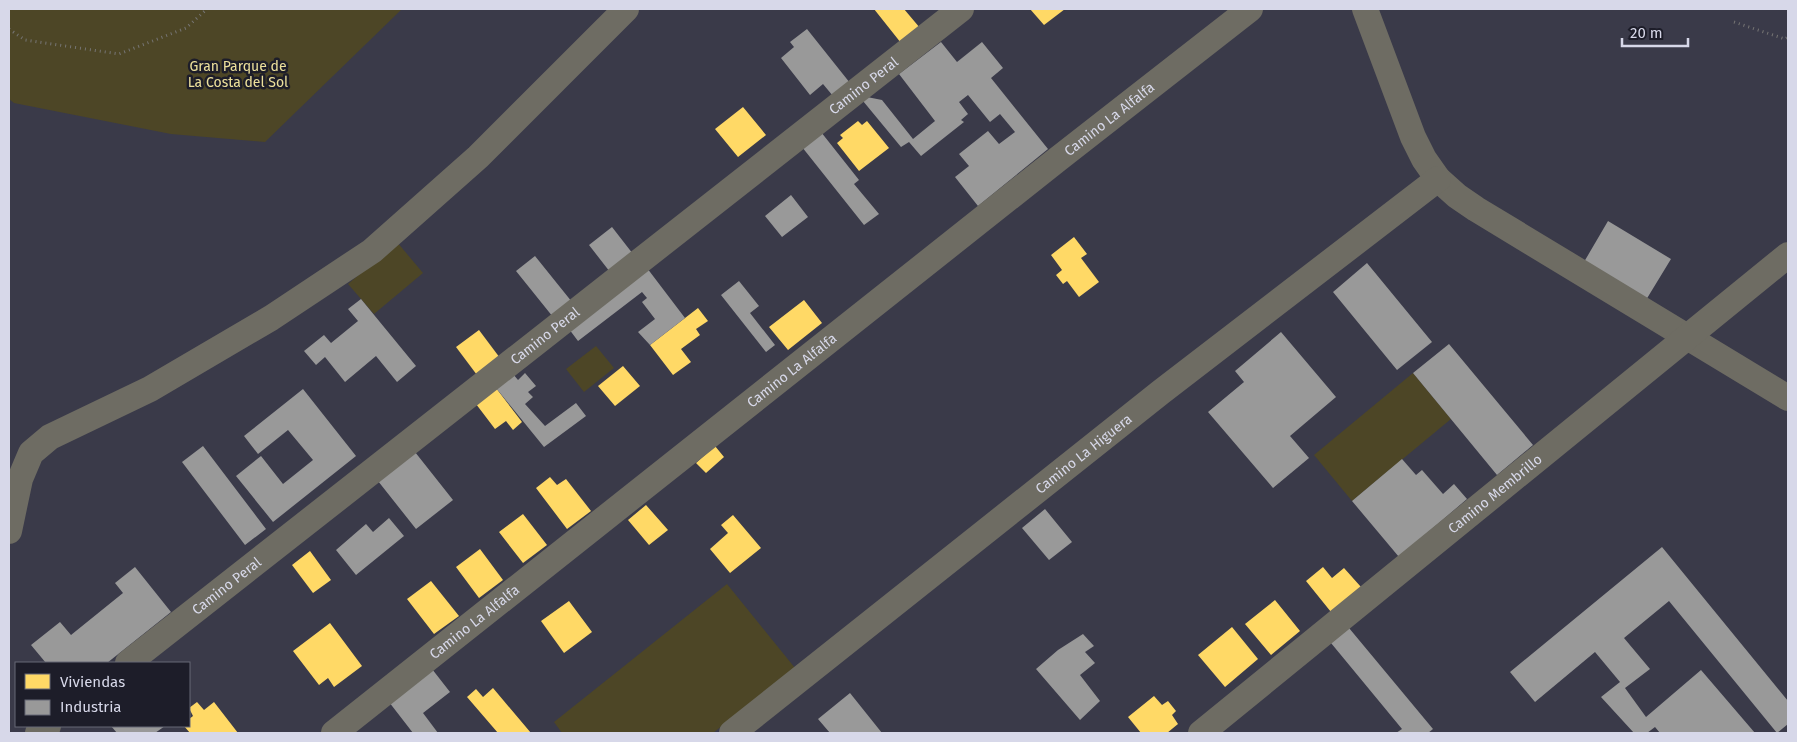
<svg xmlns="http://www.w3.org/2000/svg" width="1797" height="742" font-family="'Fira Sans',sans-serif">
<style>
.green{fill:#4d4626}
.homes{fill:#ffd966}
.industry{fill:#999}
.lines{fill:none;stroke-linecap:round;stroke-linejoin:round}
.path{stroke:#767574;stroke-width:3;stroke-dasharray:1 4;stroke-linecap:butt}
.street{stroke:#6e6c63;stroke-width:26}
.labels{text-anchor:middle;stroke-width:5;stroke-linejoin:round;paint-order:stroke}
.park-label{font-size:14px;fill:#ede09b;stroke:#1d1d29}
.street-label{font-size:14px;fill:#d7d8e9;stroke:#1d1d29}
</style>
<rect width="100%" height="100%" fill="#3a3a49"/>
<path class="green" d="M9 9H402L265 142 171 134 14 103 9 99Z
M397 242 423 273 374 314 348 284Z
M596 346 614 368 584 392 566 369Z
M1413 373 1451 419 1352 501 1314 455Z
M727 584 795 668 713 733H562L554 722Z"/>
<path class="homes" d="M874 9H904L920 28 901 43Z
M1030 9H1065L1044 25Z
M743 107 766 135 738 157 715 129Z
M858 121 862 125 867 121 889 148 859 171 837 143 843 138 840 135Z
M1074 237 1087 254 1081 258 1099 282 1079 297 1067 281 1063 284 1056 275 1062 270 1051 255Z
M804 300 822 323 788 350 769 327Z
M698 308 708 321 696 329 700 335 681 349 691 362 673 375 650 345Z
M479 330 500 358 477 375 456 347Z
M623 366 640 386 615 406 598 386Z
M496 388 522 422 513 430 506 421 495 429 476 404Z
M715 446 724 457 706 473 696 463Z
M550 477 557 485 566 479 591 511 567 529 536 488Z
M646 505 668 530 649 545 628 520Z
M523 514 547 545 523 563 499 532Z
M733 515 761 548 730 573 710 549 728 533 721 525Z
M480 549 503 580 479 598 456 567Z
M310 551 331 580 313 593 292 565Z
M1323 567 1332 578 1344 568 1361 587 1331 612 1306 581Z
M431 581 459 616 434 634 407 599Z
M1275 600 1300 631 1271 655 1245 624Z
M569 601 592 632 564 653 541 621Z
M330 623 362 666 334 687 328 678 319 685 293 651Z
M1232 627 1258 659 1225 687 1198 655Z
M493 688 531 733H498L467 697 476 689 483 697Z
M1154 696 1162 705 1168 701 1176 711 1172 715 1178 724 1167 733H1141L1128 717Z
M197 702 204 710 214 702 238 733H190L184 726H189V719L193 716 189 708Z"/>
<path class="industry" d="M807 29 850 83 833 96 823 84 810 95 781 58 794 47 790 42Z
M941 42 957 62 982 42 1003 68 991 78 1048 149 978 206 955 177 969 166 959 154 988 131 999 144 1015 132 1000 114 990 122 968 95 959 102 968 114 961 120 964 122 921 156 909 142 901 147 863 101 867 97 882 100 913 139 935 121 899 74Z
M821 132 859 180 854 184 879 214 864 225 802 147Z
M791 195 808 217 782 237 765 216Z
M1608 221 1671 259 1646 300 1584 262Z
M612 227 633 254 610 272 589 245Z
M535 256 572 302 553 317 516 271Z
M1367 263 1432 342 1397 370 1333 292Z
M647 268 685 318 650 345 638 332 655 319 642 302 647 298 642 292 578 341 569 329Z
M739 281 759 306 750 313 775 345 766 352 721 295Z
M361 299 416 366 397 382 376 356 345 382 325 357 316 365 304 351 324 335 331 343 358 321 348 309Z
M1281 332 1336 397 1290 436 1309 458 1273 488 1208 412 1244 382 1235 371Z
M1449 344 1533 445 1497 475 1413 373Z
M525 373 536 386 528 392 533 397 525 404 545 426 576 403 586 416 544 447 496 388 513 374 518 380Z
M303 389 356 456 273 522 236 476 261 456 283 484 313 460 288 430 258 454 244 436Z
M203 446 266 529 245 545 182 462Z
M415 452 453 500 416 529 378 481Z
M1402 459 1416 475 1422 470 1443 494 1454 484 1467 499 1399 557 1352 501Z
M1045 509 1072 542 1049 560 1022 528Z
M389 518 404 536 356 575 336 550 366 524 373 532Z
M1662 547 1788 701V724L1777 733 1669 601 1624 638 1650 669 1625 688 1646 717 1701 670 1755 733H1660L1655 727 1647 733H1634L1601 697 1620 682 1595 652 1535 702 1510 672Z
M135 567 171 612 107 663H46L31 645 60 622 71 635 123 593 115 583Z
M1349 628 1433 729 1428 733H1396L1402 729 1331 643Z
M1083 634 1094 646 1085 652 1095 663 1080 675 1100 701 1080 720 1036 669 1058 650Z
M432 669 450 692 423 713 438 733H413L389 702Z
M850 693 882 733H830L818 719Z
M111 726H165L155 733H117Z"/>
<g class="lines">
<path class="path" d="M1734 22 1785 39 1788 37
M9 29 25 40 119 54 186 28 207 9"/>
<g class="street">
<path d="M1365 9 1413 137 1424 159 1438 179 1457 196 1476 209 1788 398"/>
<path d="M9 531 20 479 31 453 50 437 150 389 271 318 372 251 478 157 626 9"/>
<path id="s1" d="M128 663 961 9"/>
<path d="M38 733 48 726"/>
<path id="s2" d="M334 733 1058 159 1250 9"/>
<path id="s3" d="M732 733 1161 392 1438 179"/>
<path id="s4" d="M1201 733 1788 255"/>
</g>
</g>
<g class="labels">
<g class="park-label">
<text x="238" y="71">Gran Parque de<tspan x="238" dy="16">La Costa del Sol</tspan></text>
</g>
<g class="street-label">
<text dy="5" stroke="none"><textPath href="#s1" startOffset="935">Camino Peral</textPath></text>
<text dy="5" stroke="none"><textPath href="#s2" startOffset="989">Camino La Alfalfa</textPath></text>
<text dy="5" stroke="none"><textPath href="#s1" startOffset="530">Camino Peral</textPath></text>
<text dy="5" stroke="none"><textPath href="#s2" startOffset="584">Camino La Alfalfa</textPath></text>
<text dy="5" stroke="none"><textPath href="#s3" startOffset="449">Camino La Higuera</textPath></text>
<text dy="5" stroke="none"><textPath href="#s4" startOffset="379">Camino Membrillo</textPath></text>
<text dy="5" stroke="none"><textPath href="#s1" startOffset="125">Camino Peral</textPath></text>
<text dy="5" stroke="none"><textPath href="#s2" startOffset="179">Camino La Alfalfa</textPath></text>
</g>
</g>
<rect width="1797" height="742" fill="none" stroke="#d7d8e9" stroke-width="20"/>
<rect x="15" y="662" width="175" height="65" fill="#1d1d29" stroke="#676876"/>
<rect x="25" y="674" width="25" height="15" fill="#ffd966" stroke="#676876"/>
<text x="60" y="687" font-size="15" fill="#d7d8e9">Viviendas</text>
<rect x="25" y="700" width="25" height="15" fill="#999999" stroke="#676876"/>
<text x="60" y="712" font-size="15" fill="#d7d8e9">Industria</text>
<path d="M1622 38v8h66v-8" fill="none" stroke="#d7d8e9" stroke-width="2.5"/>
<text x="1630" y="38" font-size="15" fill="#d7d8e9" stroke="#1d1d29" stroke-width="4" paint-order="stroke">20 m</text>
</svg>
